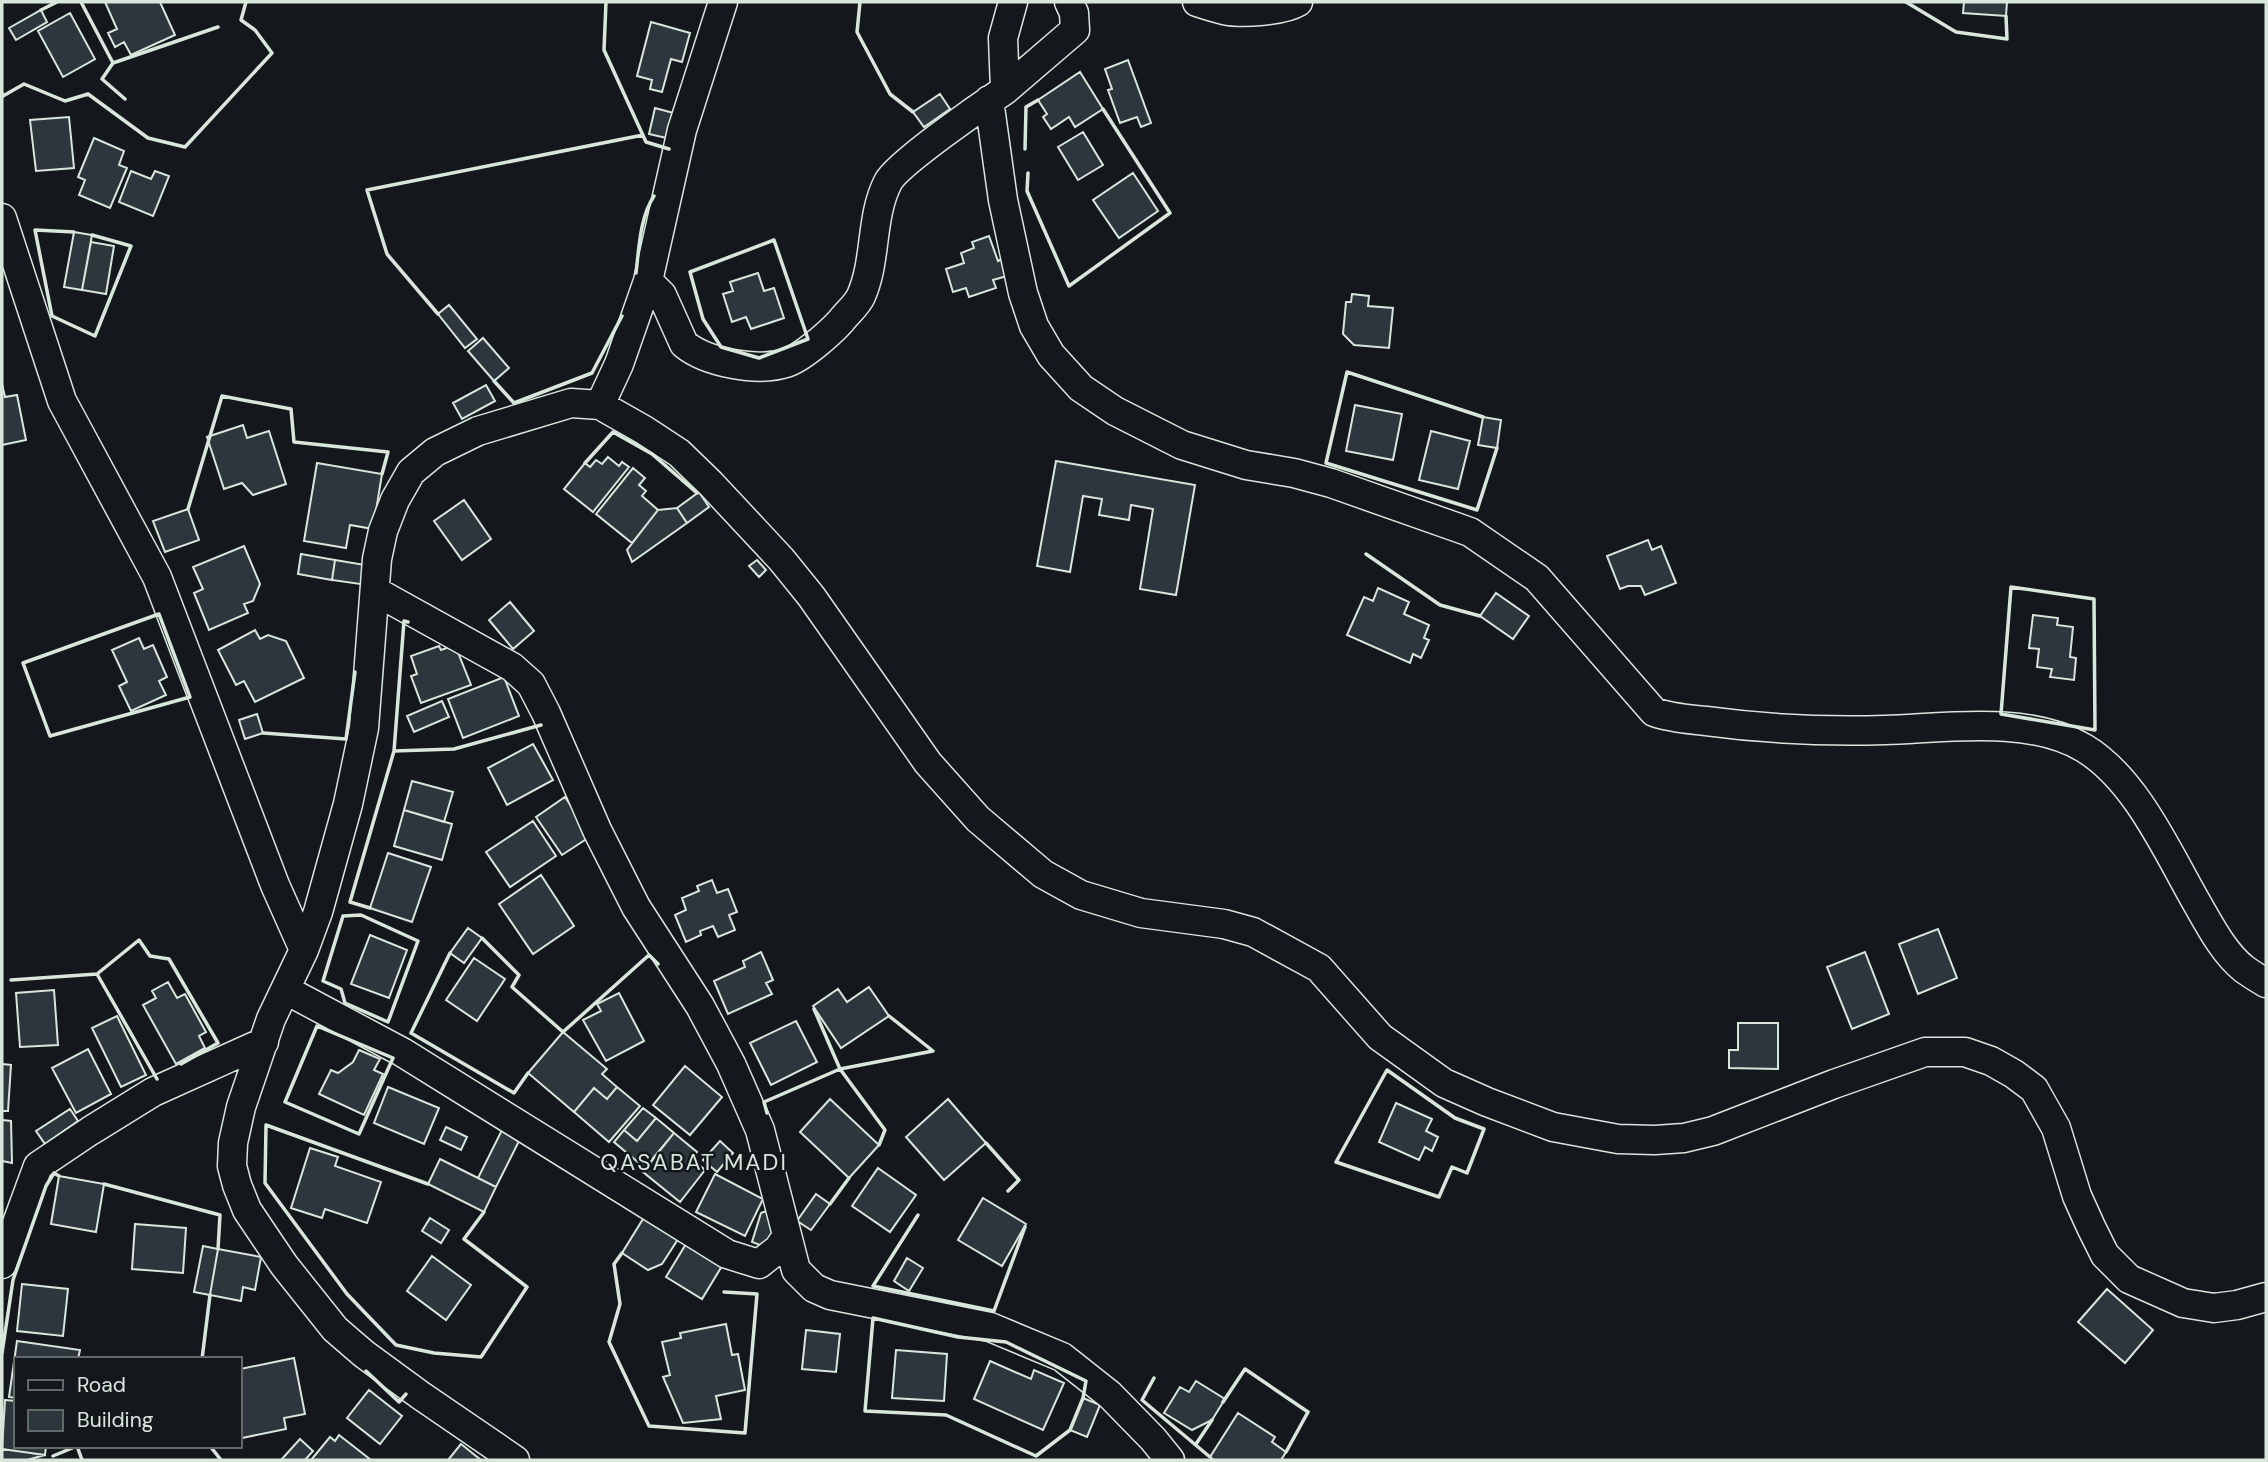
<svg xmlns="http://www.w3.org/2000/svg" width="2268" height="1462" font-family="'DM Sans',sans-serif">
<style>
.building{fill:#2c363c;stroke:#d8e6dc;stroke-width:2}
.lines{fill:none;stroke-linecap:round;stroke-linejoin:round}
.minor-casing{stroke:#d8e6dc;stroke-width:31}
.minor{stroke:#14181c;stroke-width:28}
.wall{stroke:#d8e6dc;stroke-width:3.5}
.labels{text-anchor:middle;stroke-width:5;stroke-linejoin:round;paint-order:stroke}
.quarter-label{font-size:23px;letter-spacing:2px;fill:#d8e6dc;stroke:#14181c}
</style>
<rect width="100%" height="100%" fill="#14181c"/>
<path class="building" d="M105 2H160L175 35 131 55 124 42 115 47 108 33 117 29Z
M1964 2H2007L2006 16 1963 13Z
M41 10 47 22 16 40 9 28Z
M70 13 95 59 63 77 38 31Z
M651 22 690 33 682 62 671 59 662 92 650 89 652 80 637 76Z
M1128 60 1151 123 1141 127 1137 117 1120 123 1108 90 1112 89 1105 69Z
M1080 72 1103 109 1075 127 1069 117 1051 129 1043 117 1047 114 1038 100Z
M940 94 950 109 924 127 913 112Z
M655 108 677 114 671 139 649 134Z
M69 117 74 168 36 171 30 120Z
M1083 132 1103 165 1078 180 1058 147Z
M94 138 124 151 119 165 127 168 110 208 79 195 85 180 78 177Z
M131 171 151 179 155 171 169 176 153 216 119 202Z
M1133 173 1158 211 1119 238 1093 200Z
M74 232 92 235 82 290 64 287Z
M989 236 998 261 1002 259 1007 276 993 280 996 288 969 297 966 288 953 292 946 269 964 263 961 253 974 248 972 242Z
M91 242 114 246 106 294 82 290Z
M758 273 764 291 774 288 784 318 751 329 746 317 732 322 723 294 733 291 730 282Z
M1352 294 1369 296 1368 306 1393 308 1389 348 1354 345 1343 334 1346 302H1351Z
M449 305 477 339 465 348 438 314Z
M483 338 509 368 494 381 468 351Z
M2 384 5 397 17 395 26 440 2 445Z
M486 385 495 401 462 419 453 403Z
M1355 405 1402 414 1393 460 1346 451Z
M1483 417 1501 420 1497 448 1478 445Z
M243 425 247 438 269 431 286 484 253 495 242 483 224 489 207 437Z
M1431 431 1470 441 1458 489 1419 480Z
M608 457 619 466 622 462 629 467 593 512 564 489 585 463 590 467 596 460 602 464Z
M1056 461 1195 485 1176 595 1140 589 1153 509 1131 505 1129 520 1099 515 1102 499 1083 496 1070 572 1037 566Z
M317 463 382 474 373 529 350 525 346 548 304 541Z
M633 468 645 478 639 485 646 491 642 496 658 510 632 543 596 514Z
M699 492 709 507 687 523 677 508Z
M464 500 491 539 462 560 434 521Z
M677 508 687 523 632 562 627 550 658 510Z
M188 509 199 540 165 552 153 521Z
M1648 540 1652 550 1661 546 1676 583 1645 595 1641 586H1628L1620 589 1607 556Z
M244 546 260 584 253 601 244 604 248 613 209 630 194 593 203 589 193 567Z
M301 554 335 560 332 580 298 574Z
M335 560 371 566 367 585 332 580Z
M757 560 766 570 759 577 749 566Z
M1378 588 1409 602 1404 614 1429 625 1424 638 1429 640 1421 658 1413 654 1410 663 1347 635 1364 597 1373 601Z
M1496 593 1529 616 1513 639 1480 616Z
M510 602 534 631 513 649 489 620Z
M2033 615 2058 618 2057 625 2073 627 2070 657 2076 658 2074 680 2050 677 2052 669 2037 667 2039 649 2029 648Z
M255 630 260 639 268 635 286 641 304 678 255 702 244 681 236 685 218 650Z
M139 638 144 649 153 645 167 677 159 681 166 695 131 711 119 686 127 682 112 650Z
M455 645 471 685 421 703 411 676 417 674 411 656 439 646 441 650Z
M504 677 519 716 463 738 448 699Z
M442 701 449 717 414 732 407 716Z
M257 714 263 733 245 739 239 720Z
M533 744 553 780 507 805 488 768Z
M412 781 453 792 444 822 404 810Z
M565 797 591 836 562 855 536 817Z
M404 810 452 824 442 860 394 846Z
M533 821 556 856 510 887 486 852Z
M388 853 431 867 412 922 370 908Z
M541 875 574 926 533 954 499 904Z
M712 880 717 893 728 889 737 912 729 915 735 930 718 937 713 926 700 931 701 935 686 942 675 915 686 910 682 898 699 891 697 886Z
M468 928 482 938 464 963 450 953Z
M1938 929 1957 978 1918 994 1899 944Z
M370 935 407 950 389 998 351 984Z
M761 952 773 980 766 983 772 994 728 1014 714 981 745 967 743 961Z
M1865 952 1889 1014 1852 1029 1827 967Z
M474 958 505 979 477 1021 446 1000Z
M168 982 177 998 185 994 206 1032 199 1036 205 1048 176 1064 143 1005 156 998 152 991Z
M869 987 889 1016 841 1048 813 1006 838 989 847 1002Z
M54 990 58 1045 20 1047 16 993Z
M619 993 644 1041 606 1061 583 1020 601 1011 597 1004Z
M117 1016 146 1075 121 1087 92 1028Z
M796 1021 817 1062 771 1085 750 1043Z
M1738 1023H1778V1069L1729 1068V1050H1738Z
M563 1032 607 1069 602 1074 617 1087 607 1099 594 1088 574 1112 528 1073Z
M88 1049 111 1094 76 1113 52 1068Z
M359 1050 380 1059 374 1070 383 1074 364 1115 319 1094 331 1070 338 1073 353 1062Z
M2 1064 11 1065 8 1111H2Z
M685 1066 722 1097 690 1135 653 1105Z
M388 1087 439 1108 424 1144 374 1123Z
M617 1087 640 1106 609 1142 574 1112 594 1088 607 1099Z
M830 1099 879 1145 849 1178 800 1132Z
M948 1099 986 1143 944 1180 906 1137Z
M1396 1103 1432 1119 1426 1131 1438 1137 1432 1151 1425 1147 1419 1160 1379 1142Z
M643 1108 656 1118 637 1141 624 1130Z
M70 1109 78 1121 45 1144 36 1131Z
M656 1118 674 1133 645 1168 614 1142 624 1130 637 1141Z
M2 1120 11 1121 12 1163 2 1161Z
M505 1124 523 1133 496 1187 478 1178Z
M446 1127 467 1137 461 1150 440 1140Z
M674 1133 697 1152 692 1159 705 1170 680 1202 643 1172Z
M720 1141 733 1153 717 1172 703 1160Z
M310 1148 338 1157 335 1166 381 1182 367 1223 325 1209 322 1218 291 1208Z
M440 1159 496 1187 484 1212 428 1184Z
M878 1168 916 1195 890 1232 852 1206Z
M715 1174 763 1199 745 1236 696 1212Z
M59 1176 104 1184 96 1232 51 1224Z
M816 1194 830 1204 811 1230 797 1221Z
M983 1198 1026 1224 1002 1266 958 1240Z
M772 1209 773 1232 768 1248 752 1242 761 1213Z
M648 1211 682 1233 662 1264 648 1270 622 1253Z
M430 1218 449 1230 441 1243 422 1231Z
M135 1224 186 1228 183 1273 132 1269Z
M689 1239 725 1261 702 1299 666 1277Z
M203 1246 218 1249 210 1295 194 1292Z
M218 1249 261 1257 255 1290 243 1287 241 1301 210 1295Z
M432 1256 471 1285 446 1320 407 1291Z
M907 1258 923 1268 909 1291 894 1281Z
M22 1284 68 1289 63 1336 17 1331Z
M2107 1289 2153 1330 2125 1363 2078 1322Z
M726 1324 732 1355 738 1354 745 1390 716 1396 721 1419 683 1423 663 1377 670 1375 662 1342 681 1338 680 1333Z
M806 1330 840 1334 836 1372 802 1369Z
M17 1341 80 1350 78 1359H16V1398L9 1397Z
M896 1350 947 1354 944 1401 892 1398Z
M294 1358 305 1414 284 1418 286 1429 242 1438 240 1369Z
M990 1361 1031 1379 1034 1370 1064 1383 1043 1430 974 1399Z
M1196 1381 1225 1399 1212 1420 1192 1430 1164 1413 1180 1387 1189 1392Z
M369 1390 402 1416 380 1444 347 1418Z
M1083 1398 1100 1405 1087 1437 1070 1430Z
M5 1400 16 1401V1446H46L45 1455 2 1449Z
M1238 1413 1275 1437 1272 1442 1286 1452 1281 1460H1214L1210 1457Z
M339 1435 371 1460H311L330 1437 335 1441Z
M300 1439 313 1451 305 1460H281Z
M461 1444 481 1460H448Z
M2 1449 45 1455 27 1460H2Z"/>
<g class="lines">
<defs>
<path id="minor" d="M1197 2C1206 5 1215 8 1224 10 1242 14 1283 11 1298 2
M1005 90 1075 30 1074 13 1069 2
M989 100 1003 200 1023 293 1034 326 1051 355 1081 388 1115 411 1182 445 1246 465 1294 473 1331 483 1470 532 1537 578 1654 712C1670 718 1688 719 1706 721 1766 729 1825 732 1885 730 1946 728 2029 715 2084 748 2136 779 2168 853 2198 905 2210 926 2224 953 2244 969 2251 974 2259 979 2266 983
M2 218 62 401 157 577 275 885 304 950
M648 281 662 295 684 344C707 363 758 372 786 363 802 358 830 333 841 321 847 313 857 305 861 296 877 260 870 217 888 182 897 164 984 104 1005 90L1003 38 1013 2
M600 405 619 364 648 281 682 130 723 2
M375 591 512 667 531 684 546 713 597 830 636 907 700 1006 731 1064 760 1130 796 1270 814 1288 830 1295 990 1327 1062 1357 1110 1395 1153 1439 1170 1460
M286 990 402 1052 727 1254 759 1264 778 1249 787 1236
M2 1264 38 1166 90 1131 153 1092 264 1042
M515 1460 420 1395 364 1354 335 1329 284 1265 247 1210 237 1185 232 1166 233 1143 241 1107 271 1019 304 950 318 912 348 804 364 728 377 559 383 531 395 500 411 472 435 452 478 431 571 403 600 405 644 430 679 453 711 484 781 559 811 596 928 763 978 819 1043 874 1081 895 1141 913 1224 924 1253 932 1319 968 1380 1037 1444 1083 1487 1102 1553 1127 1618 1139 1655 1140 1684 1138 1713 1131 1834 1084 1925 1052H1965L1991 1061 2014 1074 2034 1089 2056 1128 2077 1196 2091 1227 2105 1255 2129 1279 2183 1303 2214 1308 2237 1305 2266 1297"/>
</defs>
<use href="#minor" class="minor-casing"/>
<use href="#minor" class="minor"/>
<path class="wall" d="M81 2 113 63
M606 2 604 50 646 142 669 149
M860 2 857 32 890 94 913 112
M1906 2 1956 32 2007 39 2006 16
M41 10 57 2
M2 93 3 96 24 84 65 101 88 94 148 138 185 147 272 53 255 30 241 20 246 2
M125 99 102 79 113 63 218 27
M1025 149 1026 107 1038 100
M1028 173 1027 191 1069 286 1170 213 1103 109
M74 232 35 230 52 316 95 336 131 246 92 235
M774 240 808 339 759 358 721 347 703 319 690 272Z
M636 273C639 248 640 217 654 196
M438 314 387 254 367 190 643 135
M494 381 514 403 592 373 622 316
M1483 417 1347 372 1326 463 1477 510 1497 448
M585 463 613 432 652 454 697 493
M188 509 222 396 291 409 294 442 388 452 382 474
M1366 554 1440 605 1480 616
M2011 587 2094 599 2095 730 2001 714Z
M159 614 190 697 50 736 23 663Z
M263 733 346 739 355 672
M394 751 454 749 541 725
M370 908 350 902 394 751 404 621 408 622
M361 915 418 941 388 1022 345 1003 341 989 323 981 343 916Z
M482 938 519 975 512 987 563 1032 649 955 658 964
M450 953 411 1033 514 1093 528 1073
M97 974 139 940 150 956 169 959 218 1043 181 1064
M11 980 97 974 157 1079
M814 1009 840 1069 933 1051 889 1016
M317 1026 393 1058 359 1134 285 1102Z
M1387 1070 1455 1118 1484 1129 1467 1173 1452 1167 1439 1197 1336 1162Z
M767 1113 764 1102 840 1069 885 1130 879 1145
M986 1143 1019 1180 1008 1191
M104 1184 220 1215 218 1249
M428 1184 266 1125 265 1183 347 1294 396 1345 434 1353 481 1357 527 1287 464 1239 484 1212
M830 1204 849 1178
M918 1215 873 1286 994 1311 1025 1227
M622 1253 614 1264 620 1304 609 1342 649 1426 745 1433 757 1294 724 1292
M873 1318 958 1337 1006 1342 1086 1381 1083 1398 1070 1430 1036 1456 946 1415 865 1411Z
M2 1353 13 1280 46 1186 54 1173 59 1176
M202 1359 210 1295
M366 1371 399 1402 406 1394
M1154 1378 1142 1400 1210 1457
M1223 1402 1245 1369 1308 1412 1286 1452
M1196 1444 1212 1420
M210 1446 221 1460
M53 1456 77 1446 82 1460"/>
</g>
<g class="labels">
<g class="quarter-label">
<text x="694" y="1170">QASABAT MADI</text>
</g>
</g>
<rect width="2268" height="1462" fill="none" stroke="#d8e6dc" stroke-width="7"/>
<rect x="14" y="1357" width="228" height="91" fill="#14181c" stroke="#626a69" stroke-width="2"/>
<rect x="28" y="1380" width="35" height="10" fill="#14181c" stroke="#626a69" stroke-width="2"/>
<text x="77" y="1392" font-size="21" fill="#d8e6dc">Road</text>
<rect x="28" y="1410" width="35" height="21" fill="#2c363c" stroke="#626a69" stroke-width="2"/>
<text x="77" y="1427" font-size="21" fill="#d8e6dc">Building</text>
</svg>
